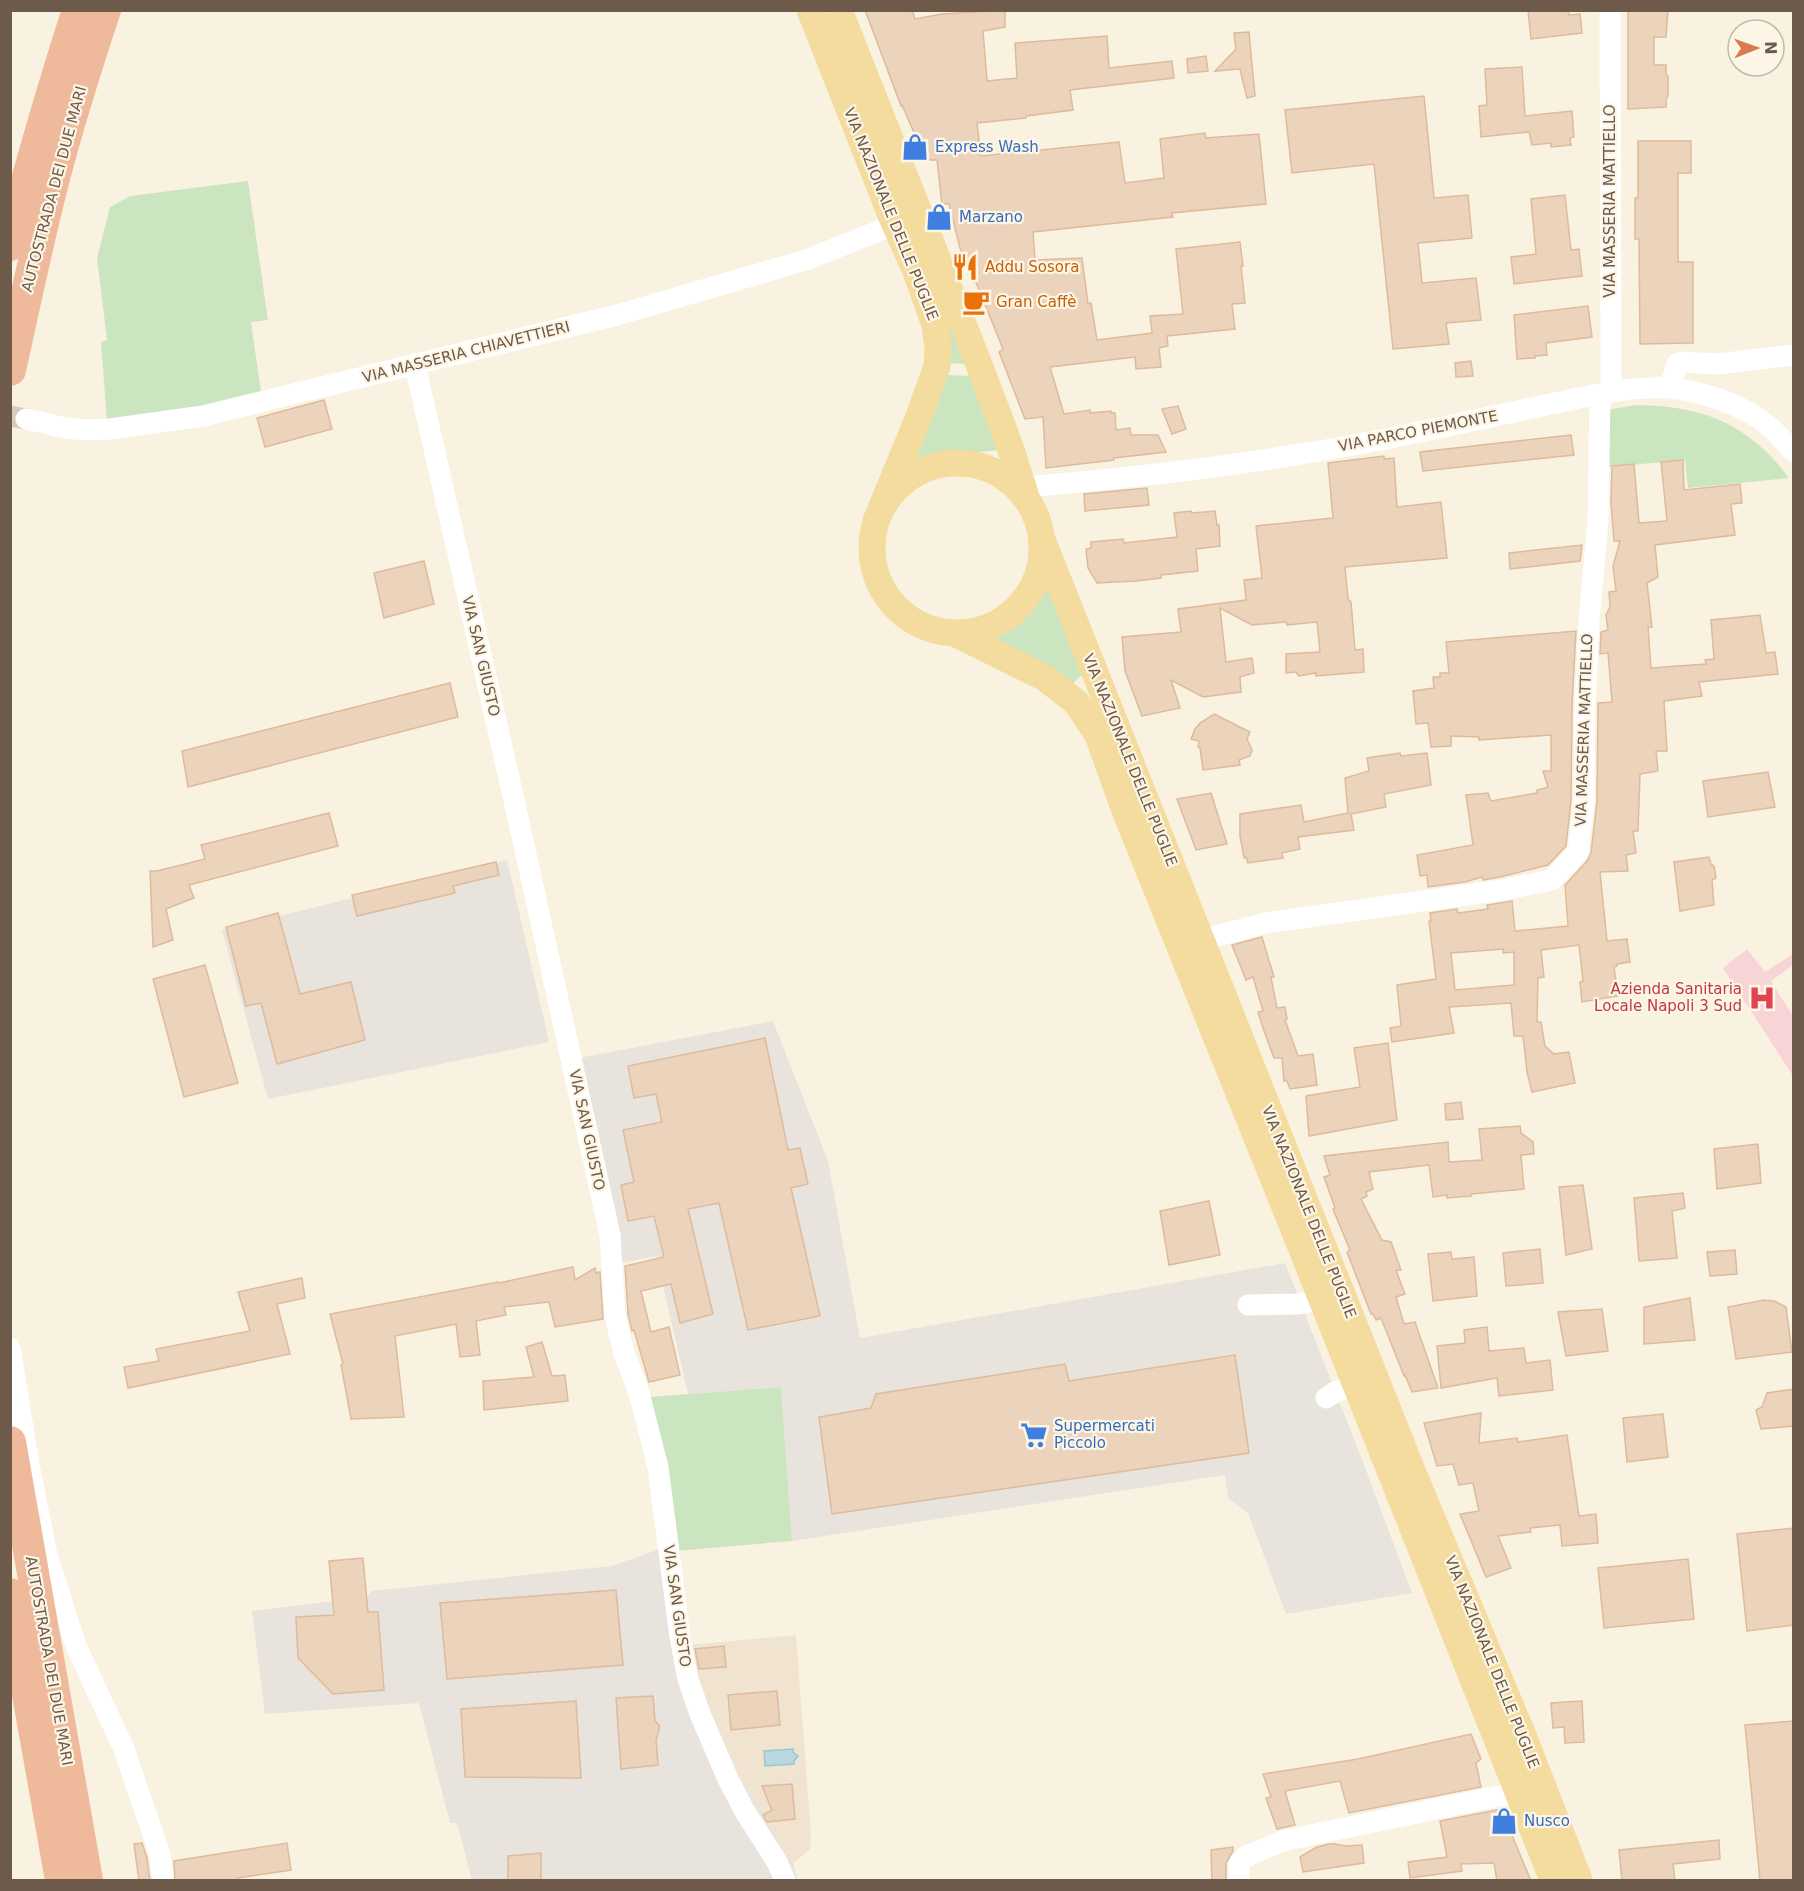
<svg xmlns="http://www.w3.org/2000/svg" width="1804" height="1891" font-family="'DejaVu Sans',sans-serif">
<style>
.residential{fill:#f0e4d0}
.industrial{fill:#e8e3dc}
.medical{fill:#f7d4d5}
.green{fill:#cce5c1}
.water{fill:#b7d7e1;stroke:#9ec5d1;stroke-width:1.5}
.building{fill:#ecd3bb;stroke:#ddbb9c;stroke-width:1.5;fill-rule:evenodd}
.lines{fill:none;stroke-linecap:round;stroke-linejoin:round}
.minor-tunnel{stroke:#d7ccba;stroke-width:21;stroke-dasharray:21 10;stroke-linecap:butt}
.minor{stroke:#fff;stroke-width:21}
.major{stroke:#f3dc9e;stroke-width:27}
.highway{stroke:#efba9c;stroke-width:32}
.labels{text-anchor:middle;stroke-width:4.5;stroke-linejoin:round;paint-order:stroke}
.shop-label{font-size:15px;fill:#366cbe;stroke:#fdf6e6;text-anchor:start}
.street-label{font-size:15px;fill:#6e5a4a;stroke:#fdf6e6}
.food-label{font-size:15px;fill:#c56008;stroke:#fdf6e6;text-anchor:start}
.health-label{font-size:15px;fill:#be3a42;stroke:#fdf6e6;text-anchor:end}
</style>
<rect width="100%" height="100%" fill="#faf2e0"/>
<path class="residential" d="M796 1635 811 1835 810 1849 793 1864 747 1788 714 1728 700 1687 689 1645Z"/>
<path class="industrial" d="M507 860 549 1042 268 1099 222 930Z
M773 1021 828 1161 860 1338 1285 1263 1361 1457 1412 1593 1286 1614 1248 1513 1228 1498 1225 1475 792 1541 781 1387 688 1394 656 1256 620 1263 579 1058Z
M674 1544 700 1687 714 1728 747 1788 793 1864 798 1880H472L457 1823H450L419 1703 265 1714 252 1611 367 1597 372 1591 612 1566Z"/>
<path class="medical" d="M1747 949 1765 972 1793 954V965L1771 981 1793 1016V1076L1723 968Z"/>
<path class="green" d="M248 181 268 320 251 322 261 392 211 407 107 422 101 342 107 340 97 258 110 207 130 196Z
M929 273 967 364 946 363Z
M944 375 972 376 999 450 940 456 911 466Z
M1636 405C1703 406 1748 423 1789 478L1688 488 1685 460 1609 467 1607 410Z
M1046 575 1088 669 1071 685 980 638C1013 627 1033 607 1046 575Z
M781 1387 792 1541 675 1551 650 1397Z"/>
<path class="water" d="M793 1749V1752L798 1756 794 1761V1764L765 1766 764 1751Z"/>
<path class="building" d="M865 10H912L915 19 942 14 1005 10V27L983 31 987 81 1017 78 1015 43 1107 36 1109 68 1172 61 1174 78 1070 90 1073 110 1026 116V118L977 123 981 156 1119 142 1125 183 1164 178 1160 139 1205 133 1206 138 1259 134 1266 204 1172 213 1173 217 1033 232 1035 260 1082 258 1088 304 1091 303 1097 340 1152 333 1150 316 1183 314 1176 249 1240 242 1243 266H1241L1245 303 1232 304 1235 329 1167 336 1168 346 1159 348 1161 367 1136 369 1135 357 1050 367 1064 414 1090 410V413L1111 411V413H1115L1116 430 1130 428 1131 435H1158L1166 452 1114 458V460L1046 468 1043 417 1025 419 999 352 1003 349 971 270 970 271 960 248 949 204H942L937 160H926L902 105 901 106Z
M1528 10H1568L1569 15 1580 14 1582 33 1531 39Z
M1628 10H1668L1666 37H1654V65H1666V74L1668 76V96L1666 99V107L1628 109Z
M1249 32 1255 96 1247 98 1240 69 1215 71 1236 49 1234 33Z
M1206 56 1208 71 1188 73 1187 59Z
M1522 67 1525 116 1572 111 1574 137 1570 138 1571 145 1551 147V143L1532 145 1529 132 1481 137 1479 106 1487 105 1485 69Z
M1424 96 1434 198 1468 195 1472 238 1418 243 1422 283 1476 278 1481 320 1446 323 1449 344 1393 349 1374 164 1292 173 1285 110Z
M1638 141H1691V173H1678V262H1693V343L1640 344 1639 239H1635V198H1638Z
M1565 195 1571 250 1579 249 1582 276 1514 284 1511 257 1536 254 1531 199Z
M1588 306 1592 337 1546 343 1547 355 1535 356V358L1517 359 1514 315Z
M1471 361 1473 376 1456 377 1455 363Z
M324 400 332 429 265 447 257 418Z
M1178 406 1186 429 1172 434 1162 409Z
M1571 435 1574 455 1423 471 1420 452Z
M1384 456V459L1394 458 1397 507 1441 502 1447 558 1345 567 1348 599 1351 602 1355 650 1363 649 1364 672 1316 676V673L1299 676 1296 672 1286 673V654L1320 652 1317 622 1287 625 1286 622 1252 625 1220 608 1226 662 1252 658 1254 673 1240 677 1241 692 1203 697 1171 680 1180 708 1142 716 1125 671 1122 637 1181 632 1178 609 1246 600 1244 580 1262 578 1256 526 1333 518 1328 463Z
M1683 460 1684 490 1740 484 1742 503 1731 504 1735 535 1655 545 1658 577 1647 583 1652 627H1648L1651 668 1706 664 1705 660 1714 659 1711 620 1760 615 1766 653 1775 652 1778 674 1699 682 1702 696 1664 701 1667 751H1656L1658 771 1640 774 1638 831H1633L1636 853 1626 855 1628 871 1600 872 1607 941 1627 939 1630 962 1617 964V966L1614 967 1618 996 1582 1002 1580 982 1583 981 1579 945 1541 950 1544 977 1538 978 1537 1022H1541L1545 1046 1554 1054 1569 1052 1575 1083 1532 1092 1527 1072 1523 1036H1514L1511 1003 1449 1007 1454 1033 1392 1042 1390 1028 1401 1026 1397 985 1436 979 1429 921H1431L1430 913 1457 909 1458 913 1488 909 1487 905 1512 901 1515 931 1568 926 1565 885 1587 861 1591 853 1597 801 1598 703 1612 702 1608 653 1600 654 1601 632 1608 630 1606 615 1610 607 1609 592 1616 591 1613 566 1620 541H1614L1611 502 1612 466 1634 464 1639 523 1667 521 1661 462ZM1503 949V953L1514 952V985L1455 990 1451 953Z
M1147 488 1149 505 1085 511 1084 494Z
M1191 511 1192 513 1215 511 1217 525H1219L1220 546 1196 549 1198 571 1161 575V578L1136 581 1097 583 1088 568 1086 549 1091 548V542L1123 539 1124 543 1177 537 1174 513Z
M1582 545 1580 561 1510 569 1509 553Z
M424 561 434 604 384 618 374 573Z
M1576 631 1572 705 1571 800 1566 846 1548 865 1500 877 1483 880 1482 877 1465 882 1428 887 1427 875 1420 876 1417 855 1473 845 1466 795 1488 793 1491 801 1537 793V790L1548 787 1543 771H1551V735L1479 740V737L1451 736V746L1431 747 1428 723 1416 724 1413 691 1434 688 1433 677H1440V673H1449L1446 642Z
M450 683 458 717 188 787 182 751Z
M1214 714 1250 732 1247 739 1252 750 1250 756 1239 760 1240 765 1203 770 1200 748 1198 747 1199 741 1191 739 1195 729 1200 723Z
M1400 753 1401 756 1427 753 1431 785 1384 794 1386 807 1351 814 1354 830 1298 837 1300 849 1282 853 1283 858 1248 863 1246 857 1244 858 1240 836V814L1301 805 1304 822 1348 813 1345 778 1369 771 1367 758Z
M1768 772 1775 807 1708 817 1703 781Z
M1211 793 1227 844 1196 850 1177 799Z
M329 813 338 846 189 885 194 898 166 909 173 940 153 947 150 871H157L205 859 201 845Z
M1709 857 1711 864 1714 866 1716 878 1712 880 1714 905 1680 911 1674 862Z
M496 862 499 875 453 886 455 893 357 916 352 895Z
M278 913 300 994 351 982 365 1040 277 1064 261 1003 246 1006 226 927Z
M1262 937 1274 977H1271L1277 1008 1285 1007 1287 1019 1285 1020 1298 1056 1313 1054 1317 1085 1290 1089 1287 1081H1284L1282 1058H1274L1263 1028 1258 1012 1263 1011 1253 977 1246 980 1232 945Z
M205 965 238 1083 184 1097 153 979Z
M765 1038 788 1150 800 1148 808 1184 791 1188 820 1316 748 1330 719 1203 688 1209 713 1314 680 1323 671 1284 641 1291 651 1332 669 1327 680 1375 649 1382 634 1330 632 1331 628 1314 625 1266 664 1257 654 1216 628 1221 621 1185 634 1182 623 1130 662 1122 656 1094 634 1098 628 1066Z
M1388 1043 1397 1120 1309 1136 1306 1096 1360 1087 1354 1048Z
M1461 1102 1463 1119 1446 1120 1445 1104Z
M1520 1126 1521 1133 1533 1142 1534 1154 1521 1155 1524 1189 1471 1194V1196L1447 1198V1195L1433 1197 1429 1165 1369 1172 1373 1189 1366 1192 1367 1196 1361 1199 1382 1240 1391 1242 1401 1270H1396L1405 1294 1396 1297 1404 1324 1415 1322 1438 1388 1412 1392 1405 1375 1404 1376 1381 1318 1376 1320 1373 1314H1371L1347 1252 1350 1250 1333 1209 1335 1208 1324 1177 1330 1175 1324 1156 1448 1142 1449 1162 1482 1160 1479 1129Z
M1758 1144 1761 1183 1717 1189 1714 1149Z
M1583 1185 1592 1249 1566 1255 1559 1187Z
M1683 1193 1685 1208 1672 1211 1677 1258 1639 1261 1634 1198Z
M1209 1201 1220 1255 1169 1265 1160 1211Z
M1540 1249 1543 1283 1506 1286 1503 1253Z
M1735 1250 1737 1274 1710 1276 1707 1252Z
M1451 1252 1452 1259 1474 1257 1477 1296 1433 1301 1428 1254Z
M573 1267 575 1280 595 1268 596 1273 600 1272 603 1319 555 1327 549 1302 504 1307 506 1315 476 1321 480 1355 460 1357 456 1324 395 1336 404 1417 351 1419 341 1365 343 1364 330 1314 498 1282 499 1283Z
M302 1278 305 1298 277 1304 290 1354 128 1388 124 1367 159 1361 156 1349 250 1331 238 1292Z
M1690 1298 1695 1340 1644 1344V1307Z
M1764 1300 1774 1301 1786 1307 1792 1352 1736 1359 1728 1307Z
M1602 1309 1608 1351 1566 1356 1558 1312Z
M1487 1327 1489 1351 1524 1348 1526 1363 1550 1360 1553 1390 1499 1396 1497 1378 1441 1388 1437 1346 1465 1343 1464 1330Z
M542 1342 552 1376 565 1375 568 1401 484 1410 483 1381 534 1377 526 1347Z
M1235 1355 1249 1453 832 1514 819 1417 871 1408 876 1394 1065 1364 1069 1381Z
M1794 1389V1426L1761 1429 1756 1410 1762 1407 1767 1393Z
M1481 1413 1479 1443 1517 1438 1518 1442 1567 1435 1579 1516 1596 1514 1598 1543 1562 1546 1560 1525 1530 1528 1531 1532 1498 1536 1511 1568 1486 1577 1460 1514 1479 1511 1473 1483 1459 1485 1453 1464 1437 1466 1424 1423Z
M1663 1414 1668 1457 1627 1462 1623 1418Z
M1794 1528V1625L1747 1631 1737 1534Z
M363 1558 368 1612H378L384 1690 333 1694 298 1658 296 1617 334 1615 329 1561Z
M1688 1559 1694 1619 1604 1628 1598 1568Z
M616 1590 623 1665 447 1679 440 1603Z
M724 1646 726 1667 699 1669 695 1649Z
M777 1691 780 1725 731 1730 728 1695Z
M653 1696 655 1721 659 1725V1730L656 1740 658 1765 621 1769 616 1698Z
M576 1701 581 1778 465 1777 461 1709Z
M1582 1701 1584 1742 1565 1743 1564 1727 1553 1728 1551 1703Z
M1794 1721V1880L1760 1881 1745 1725Z
M1471 1734 1481 1759 1476 1763 1481 1787 1349 1813 1340 1781 1285 1791 1295 1825 1277 1829 1266 1798 1271 1797 1263 1774 1358 1759Z
M792 1784 795 1819 767 1822 763 1815 772 1810 762 1786Z
M1501 1809 1531 1881H1497L1494 1863 1461 1864 1462 1871 1410 1878 1408 1862 1447 1857 1440 1821Z
M1719 1840 1720 1859 1673 1864 1675 1881H1622L1619 1850Z
M142 1843 147 1858 150 1881H139L134 1844Z
M287 1843 291 1870 238 1878V1881H175L174 1861Z
M1329 1844H1335L1346 1846 1362 1845 1364 1863 1303 1872 1300 1857 1317 1847Z
M1233 1847V1851L1226 1863V1881H1212L1211 1850Z
M541 1853V1881H508V1856Z"/>
<g class="lines">
<path class="minor-tunnel" d="M10 416 26 419"/>
<path class="minor" d="M1610 10 1611 392
M415 365 514 800 610 1235 615 1316 624 1353 639 1393 658 1467 680 1637 688 1679 700 1714 728 1779 744 1810 777 1862 785 1880
M1670 388 1677 364 1682 362 1717 364 1794 355
M26 419 66 428 87 430 110 429 203 416 617 315 806 260 886 228 893 220
M1023 487C1137 478 1252 464 1365 443 1427 431 1489 417 1551 404 1589 396 1629 386 1668 388 1695 390 1726 400 1750 413 1767 422 1781 438 1794 452
M1201 940 1266 923 1502 890 1552 880 1578 852 1584 801 1585 706 1589 620 1598 521 1600 394
M1248 1305 1299 1304 1322 1299
M10 1348 29 1465 47 1555 76 1646 124 1749 160 1855 163 1880
M1326 1398 1335 1392 1356 1385
M1239 1880V1864L1245 1857 1282 1841 1518 1792"/>
<path class="major" d="M810 10 893 220 915 269 935 325 938 349 937 366 918 419 876 521
M839 10 980 367 1009 444 1025 493
M872 548a85 85 0 1 1 170 0a85 85 0 1 1-170 0Z
M1043 542 1413 1473 1524 1738 1579 1880
M956 634 1045 678 1076 702 1098 735 1124 808 1301 1247 1553 1880"/>
<path class="highway" d="M10 245C30 166 53 88 78 10
M10 370C24 307 37 244 53 182 68 124 86 67 105 10
M10 1442 87 1880
M10 1594 61 1880"/>
</g>
<defs>
<symbol id="shop-bare" viewBox="-9 -9 18 18"><path d="M-5-2.5h2.3a2.7 3.5 0 0 1 5.4 0H5L5.5 6h-11ZM-1.5-2.5h3a1.5 2.3 0 0 0-3 0Z" fill="#3f7fe0" stroke="#fdf6e6" stroke-width="2.5" paint-order="stroke"/></symbol>
<symbol id="restaurant-bare" viewBox="-9 -9 18 18"><path d="M-5-6h1v4h1v-4h1v4h1v-4h1v5L-1.5 .5V6h-2V.5L-5-1ZM5-6V6H3V1.5H1.5Q1.5-4 5-6Z" fill="#e8710a" stroke="#fdf6e6" stroke-width="2.5" paint-order="stroke"/></symbol>
<symbol id="cafe-bare" viewBox="-9 -9 18 18"><path d="M-5.5-4.5H6V0H3Q3 3.5 0 3.5H-2.5Q-5.5 3.5-5.5 0ZM3-3.2v2h1.7v-2ZM-6 4.5H4V6H-6Z" fill="#e8710a" stroke="#fdf6e6" stroke-width="2.5" paint-order="stroke"/></symbol>
<symbol id="hospital-bare" viewBox="-9 -9 18 18"><path d="M-5-5h3v3.5h4V-5h3V5h-3V1.5h-4V5h-3Z" fill="#e0444e" stroke="#fdf6e6" stroke-width="2.5" paint-order="stroke"/></symbol>
<symbol id="supermarket-bare" viewBox="-9 -9 18 18"><path d="M-6-5.5h2.5l.6 2H6L4.5 2H-2.5L-4.4-4H-6ZM-1.5 3.2a1.3 1.3 0 1 0 .1 0ZM3 3.2a1.3 1.3 0 1 0 .1 0Z" fill="#3f7fe0" stroke="#fdf6e6" stroke-width="2.5" paint-order="stroke"/></symbol>
</defs>
<g fill-rule="evenodd">
<use href="#shop-bare" x="896" y="128" width="38" height="38"/>
<use href="#shop-bare" x="920" y="198" width="38" height="38"/>
<use href="#restaurant-bare" x="946" y="248" width="38" height="38"/>
<use href="#cafe-bare" x="957" y="283" width="38" height="38"/>
<use href="#hospital-bare" x="1743" y="979" width="38" height="38"/>
<use href="#supermarket-bare" x="1015" y="1416" width="38" height="38"/>
<use href="#shop-bare" x="1485" y="1802" width="38" height="38"/>
</g>
<g class="labels">
<g class="shop-label">
<text x="935" y="152">Express Wash</text>
<text x="959" y="222">Marzano</text>
<text x="1054" y="1431">Supermercati<tspan x="1054" dy="17">Piccolo</tspan></text>
<text x="1524" y="1826">Nusco</text>
</g>
<g class="street-label">
<text transform="translate(54 189) rotate(-75)" y="5">AUTOSTRADA DEI DUE MARI</text>
<text transform="translate(1610 201) rotate(-90)" y="5">VIA MASSERIA MATTIELLO</text>
<text transform="translate(891 214) rotate(68)" y="5">VIA NAZIONALE DELLE PUGLIE</text>
<text transform="translate(466 352) rotate(-14)" y="5">VIA MASSERIA CHIAVETTIERI</text>
<text transform="translate(1418 431) rotate(-11)" y="5">VIA PARCO PIEMONTE</text>
<text transform="translate(481 656) rotate(77)" y="5">VIA SAN GIUSTO</text>
<text transform="translate(1584 730) rotate(-88)" y="5">VIA MASSERIA MATTIELLO</text>
<text transform="translate(1130 760) rotate(68)" y="5">VIA NAZIONALE DELLE PUGLIE</text>
<text transform="translate(587 1130) rotate(78)" y="5">VIA SAN GIUSTO</text>
<text transform="translate(1309 1212) rotate(68)" y="5">VIA NAZIONALE DELLE PUGLIE</text>
<text transform="translate(677 1606) rotate(82)" y="5">VIA SAN GIUSTO</text>
<text transform="translate(49 1661) rotate(80)" y="5">AUTOSTRADA DEI DUE MARI</text>
<text transform="translate(1492 1662) rotate(68)" y="5">VIA NAZIONALE DELLE PUGLIE</text>
</g>
<g class="food-label">
<text x="985" y="272">Addu Sosora</text>
<text x="996" y="307">Gran Caffè</text>
</g>
<g class="health-label">
<text x="1742" y="994">Azienda Sanitaria<tspan x="1742" dy="17">Locale Napoli 3 Sud</tspan></text>
</g>
</g>
<rect width="1804" height="1891" fill="none" stroke="#6e5a4a" stroke-width="24"/>
<g transform="translate(1756 48) rotate(89)"><circle r="28" fill="#fdf6e6" stroke="#c4b8a8" stroke-width="1.5"/>
<path d="M0-4.5L10 22L0 15L-10 22Z" fill="#da7b4f"/>
<text y="-9" font-size="16" font-weight="bold" text-anchor="middle" fill="#6e5a4a">N</text>
</g>
</svg>
